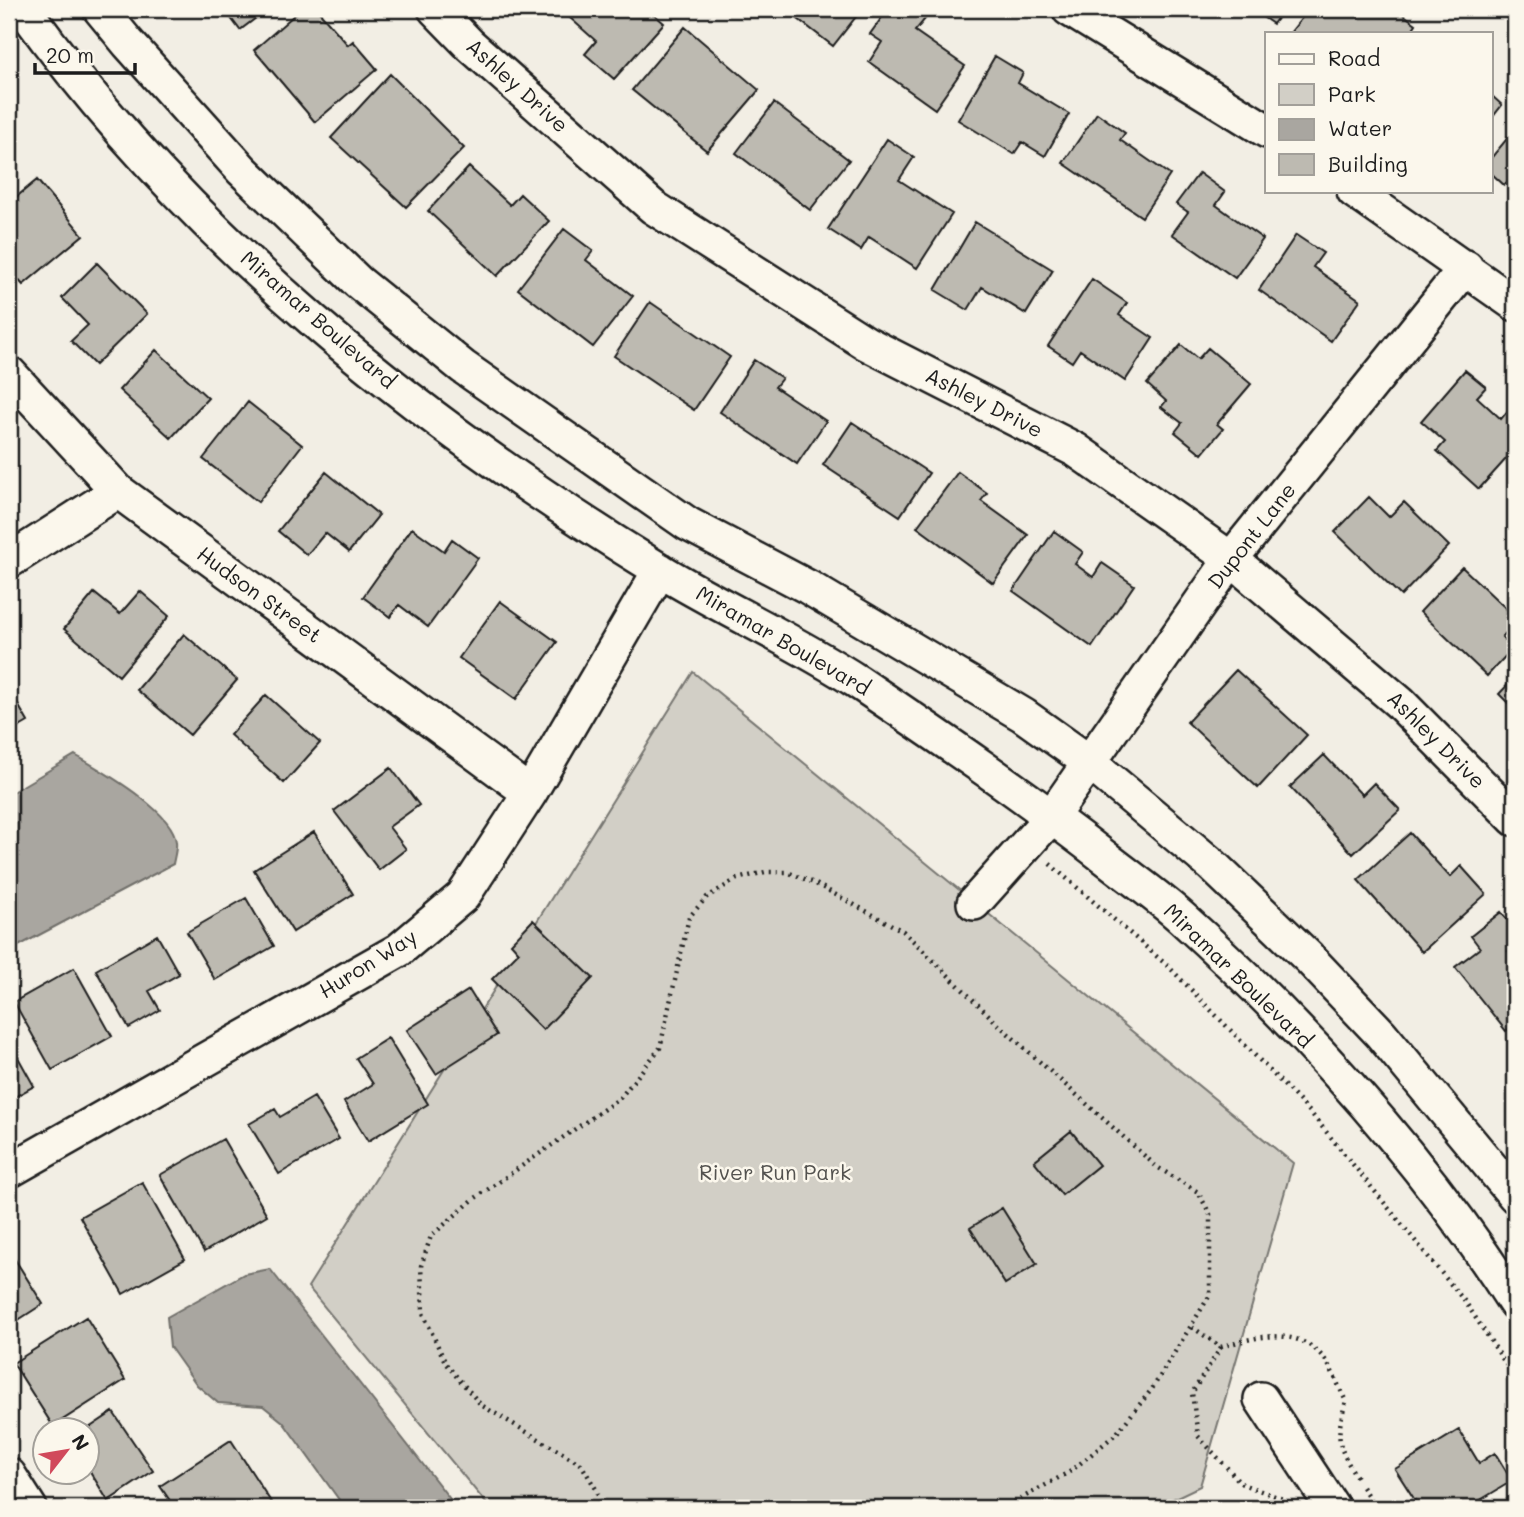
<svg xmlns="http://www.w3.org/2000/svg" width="1524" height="1517" font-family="Mali,sans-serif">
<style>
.green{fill:#d2cfc6;stroke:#777671;stroke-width:2}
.water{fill:#a9a6a0;stroke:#716f6b;stroke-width:2}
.building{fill:#bdbab1;stroke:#1c1c1c;stroke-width:2}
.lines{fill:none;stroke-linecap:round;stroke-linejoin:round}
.minor-casing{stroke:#1c1c1c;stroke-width:38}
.path{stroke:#1c1c1c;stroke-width:4.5;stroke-dasharray:2 5;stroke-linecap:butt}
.minor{stroke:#fbf7ec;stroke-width:33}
.labels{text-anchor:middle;stroke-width:5;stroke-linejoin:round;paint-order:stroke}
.street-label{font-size:21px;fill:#1c1c1c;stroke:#fbf7ec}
.park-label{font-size:21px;fill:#53524f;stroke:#fbf7ec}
</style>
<rect width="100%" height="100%" fill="#f2eee4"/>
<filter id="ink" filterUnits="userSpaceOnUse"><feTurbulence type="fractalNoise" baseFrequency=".0143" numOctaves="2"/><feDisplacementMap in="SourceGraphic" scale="14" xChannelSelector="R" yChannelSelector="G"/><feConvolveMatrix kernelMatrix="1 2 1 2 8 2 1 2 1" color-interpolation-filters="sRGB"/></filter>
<g filter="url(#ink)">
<path class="green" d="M693 672 1293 1163 1200 1486 1154 1508H490L308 1287Z"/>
<path class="water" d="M75 755C100 770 174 811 176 842 177 849 174 858 173 864L9 951V794Z
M270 1269 457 1508H345L283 1422 263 1406 218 1403 197 1385 170 1347 167 1317 244 1274Z"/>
<path class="building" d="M224 9H268L240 30Z
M301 9H317L348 45 353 41 377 69 315 122 254 50Z
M560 9H648L664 23 614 79 585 54 596 41Z
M785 9H862L833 46Z
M888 9H910L925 19 915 31 965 66 935 109 869 62 882 42 870 34Z
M1251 9H1284L1273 24Z
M1309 9H1396L1416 24 1410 33H1290Z
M685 27 759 90 707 151 632 90Z
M995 56 1023 73 1018 83 1069 114 1045 156 1022 142 1014 154 958 120Z
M390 74 464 148 406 207 331 138Z
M1491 95 1502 105 1491 119Z
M774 103 849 160 810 210 736 153Z
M1097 113 1125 133 1120 140 1170 175 1142 217 1063 163Z
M1515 129V174L1504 185 1491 173V158Z
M887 139 914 157 899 180 952 214 917 268 869 237 861 250 828 229Z
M469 167 510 205 520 194 549 221 497 276 428 211Z
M1199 173 1225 192 1216 205 1263 239 1235 278 1172 234 1188 212 1176 204Z
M37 180 83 235 23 285 9 269V203Z
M975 222 1053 270 1026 314 982 287 968 310 935 290Z
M564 229 593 251 586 260 633 296 593 347 518 289Z
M1296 235 1323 253 1313 267 1360 300 1331 341 1259 290Z
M97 263 147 314 95 365 71 341 88 325 62 298Z
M1092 279 1127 303 1119 315 1153 338 1125 381 1080 350 1072 362 1048 346Z
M650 302 730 357 694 410 614 356Z
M1181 345 1198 359 1208 348 1251 384 1217 424 1223 429 1202 454 1175 432 1182 423 1161 407 1166 401 1147 384Z
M156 350 208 398 171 438 119 390Z
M754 360 782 378 775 387 826 421 797 464 720 412Z
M1465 370 1486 387 1477 397 1501 419 1515 402V449L1479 489 1437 451 1445 442 1421 421Z
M248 402 302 445 258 502 203 459Z
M852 422 929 473 900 516 823 465Z
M326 472 379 515 349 552 325 533 307 555 278 531Z
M958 472 987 493 981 501 1028 535 993 583 917 527Z
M1369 497 1389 517 1404 502 1449 546 1401 596 1335 532Z
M412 528 444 551 452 539 478 558 428 627 399 605 390 617 363 597Z
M1054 531 1083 552 1075 564 1093 577 1102 563 1134 585 1092 647 1013 591Z
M1462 567 1515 617V623L1502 637 1513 648 1487 676 1420 612Z
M140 591 169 616 119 676 64 629 94 593 120 614Z
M500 601 557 642 516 699 459 658Z
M184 634 237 680 190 735 137 690Z
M1236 670 1307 735 1258 788 1187 722Z
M1515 677V710L1499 694Z
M9 689 28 722 9 733Z
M266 695 320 743 284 783 230 735Z
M1324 755 1362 795 1374 783 1400 810 1353 854 1290 787Z
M391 768 419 805 389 827 406 849 379 870 334 811Z
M314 832 353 894 293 932 254 870Z
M1410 833 1450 877 1461 866 1486 894 1422 952 1358 880Z
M246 898 274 946 215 980 187 932Z
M1501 912 1515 929V945L1508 951 1515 959V1024L1506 1031 1455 967 1480 948 1471 936Z
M533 920 593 978 543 1030 492 979 519 952 511 943Z
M157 935 179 974 149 991 160 1010 129 1028 96 970Z
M74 968 112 1036 52 1070 14 1002Z
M469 990 497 1035 436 1074 407 1030Z
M388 1038 428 1104 368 1141 344 1102 373 1084 356 1058Z
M9 1041 34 1086 9 1100Z
M314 1097 339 1139 279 1174 249 1124 275 1109 280 1117Z
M1071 1131 1099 1165 1062 1195 1034 1161Z
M223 1139 267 1215 204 1252 160 1175Z
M142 1182 185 1259 123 1294 80 1217Z
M1002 1208 1037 1264 1005 1284 970 1228Z
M9 1250 43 1304 9 1326Z
M86 1317 125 1380 53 1426 13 1363Z
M113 1412 153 1471 108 1501 88 1468 86 1430Z
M1459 1430 1479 1463 1495 1453 1512 1481 1467 1508H1420L1395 1469Z
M231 1440 271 1502 262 1508H175L160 1486Z"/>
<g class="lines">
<defs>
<path id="minor" d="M24 9C191 240 416 421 658 569 723 609 794 640 858 682 944 740 1029 798 1111 862 1134 880 1160 898 1182 918 1307 1031 1424 1161 1515 1303
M100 9 128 43 242 170 358 282 463 367 688 524 808 587 1023 715 1089 762 1137 802 1212 865 1308 957 1381 1034 1515 1196
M435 9 469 44 653 207 866 343 1076 450 1231 559 1400 703 1515 819
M1069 9 1267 131
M1354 191 1515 304
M9 373 118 491 530 793
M9 561 118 491
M974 903 1052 816 1231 559 1466 267
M9 1171 399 950 463 896 530 793 660 570
M1261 1399 1333 1508
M9 1475 30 1508"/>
</defs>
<use href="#minor" class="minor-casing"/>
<path class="path" d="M1050 864 1169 967 1310 1112 1466 1303 1515 1378
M1192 1327 1221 1347C1257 1336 1300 1325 1326 1361 1334 1373 1339 1388 1346 1401 1335 1439 1337 1446 1358 1479
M1221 1347 1192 1393 1198 1436 1242 1484 1283 1499 1286 1503
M1362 1487 1376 1508
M603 1508 596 1489 581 1464 481 1405 446 1364 423 1313 421 1266 431 1236 474 1199 620 1098 660 1048 689 917 707 897 737 879 765 872H787L814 883 903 931 1001 1027 1157 1167 1198 1192 1210 1214V1295L1152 1389 1116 1434 1071 1471 1004 1508"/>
<use href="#minor" class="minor"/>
</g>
</g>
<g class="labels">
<g class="street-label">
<text transform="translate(517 86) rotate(42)" y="7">Ashley Drive</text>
<text transform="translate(318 320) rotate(41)" y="7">Miramar Boulevard</text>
<text transform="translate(984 403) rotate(27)" y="7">Ashley Drive</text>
<text transform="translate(1252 536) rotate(-52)" y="7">Dupont Lane</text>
<text transform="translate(259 595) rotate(36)" y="7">Hudson Street</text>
<text transform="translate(783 641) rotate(30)" y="7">Miramar Boulevard</text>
<text transform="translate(1436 740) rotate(45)" y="7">Ashley Drive</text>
<text transform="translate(368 964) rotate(-32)" y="7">Huron Way</text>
<text transform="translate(1238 976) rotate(44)" y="7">Miramar Boulevard</text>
</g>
<g class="park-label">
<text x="775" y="1180">River Run Park</text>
</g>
</g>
<rect width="1524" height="1517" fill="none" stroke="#fbf7ec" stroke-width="35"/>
<rect x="18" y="18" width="1489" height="1482" fill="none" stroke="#1c1c1c" stroke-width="2.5" filter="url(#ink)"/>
<rect x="1265" y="32" width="228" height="161" fill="#fbf7ec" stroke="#a29f99" stroke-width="2"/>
<rect x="1279" y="54" width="35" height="10" fill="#fbf7ec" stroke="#a29f99" stroke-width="2"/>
<text x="1328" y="66" font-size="21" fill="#1c1c1c">Road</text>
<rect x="1279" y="84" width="35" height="21" fill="#d2cfc6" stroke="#a29f99" stroke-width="2"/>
<text x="1328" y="102" font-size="21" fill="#1c1c1c">Park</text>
<rect x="1279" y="119" width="35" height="21" fill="#a9a6a0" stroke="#a29f99" stroke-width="2"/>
<text x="1328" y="136" font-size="21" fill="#1c1c1c">Water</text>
<rect x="1279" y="154" width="35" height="21" fill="#bdbab1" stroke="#a29f99" stroke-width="2"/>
<text x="1328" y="172" font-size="21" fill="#1c1c1c">Building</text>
<g transform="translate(66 1451) rotate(59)"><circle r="33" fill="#fbf7ec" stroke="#a29f99" stroke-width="2"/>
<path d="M0-5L12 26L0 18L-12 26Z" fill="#d1495b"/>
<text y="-10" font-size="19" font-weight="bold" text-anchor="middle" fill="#1c1c1c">N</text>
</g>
<path d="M35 63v10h100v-10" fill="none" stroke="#1c1c1c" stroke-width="3.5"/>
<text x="46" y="63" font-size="21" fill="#1c1c1c" stroke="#fbf7ec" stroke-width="5" paint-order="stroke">20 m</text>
</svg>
